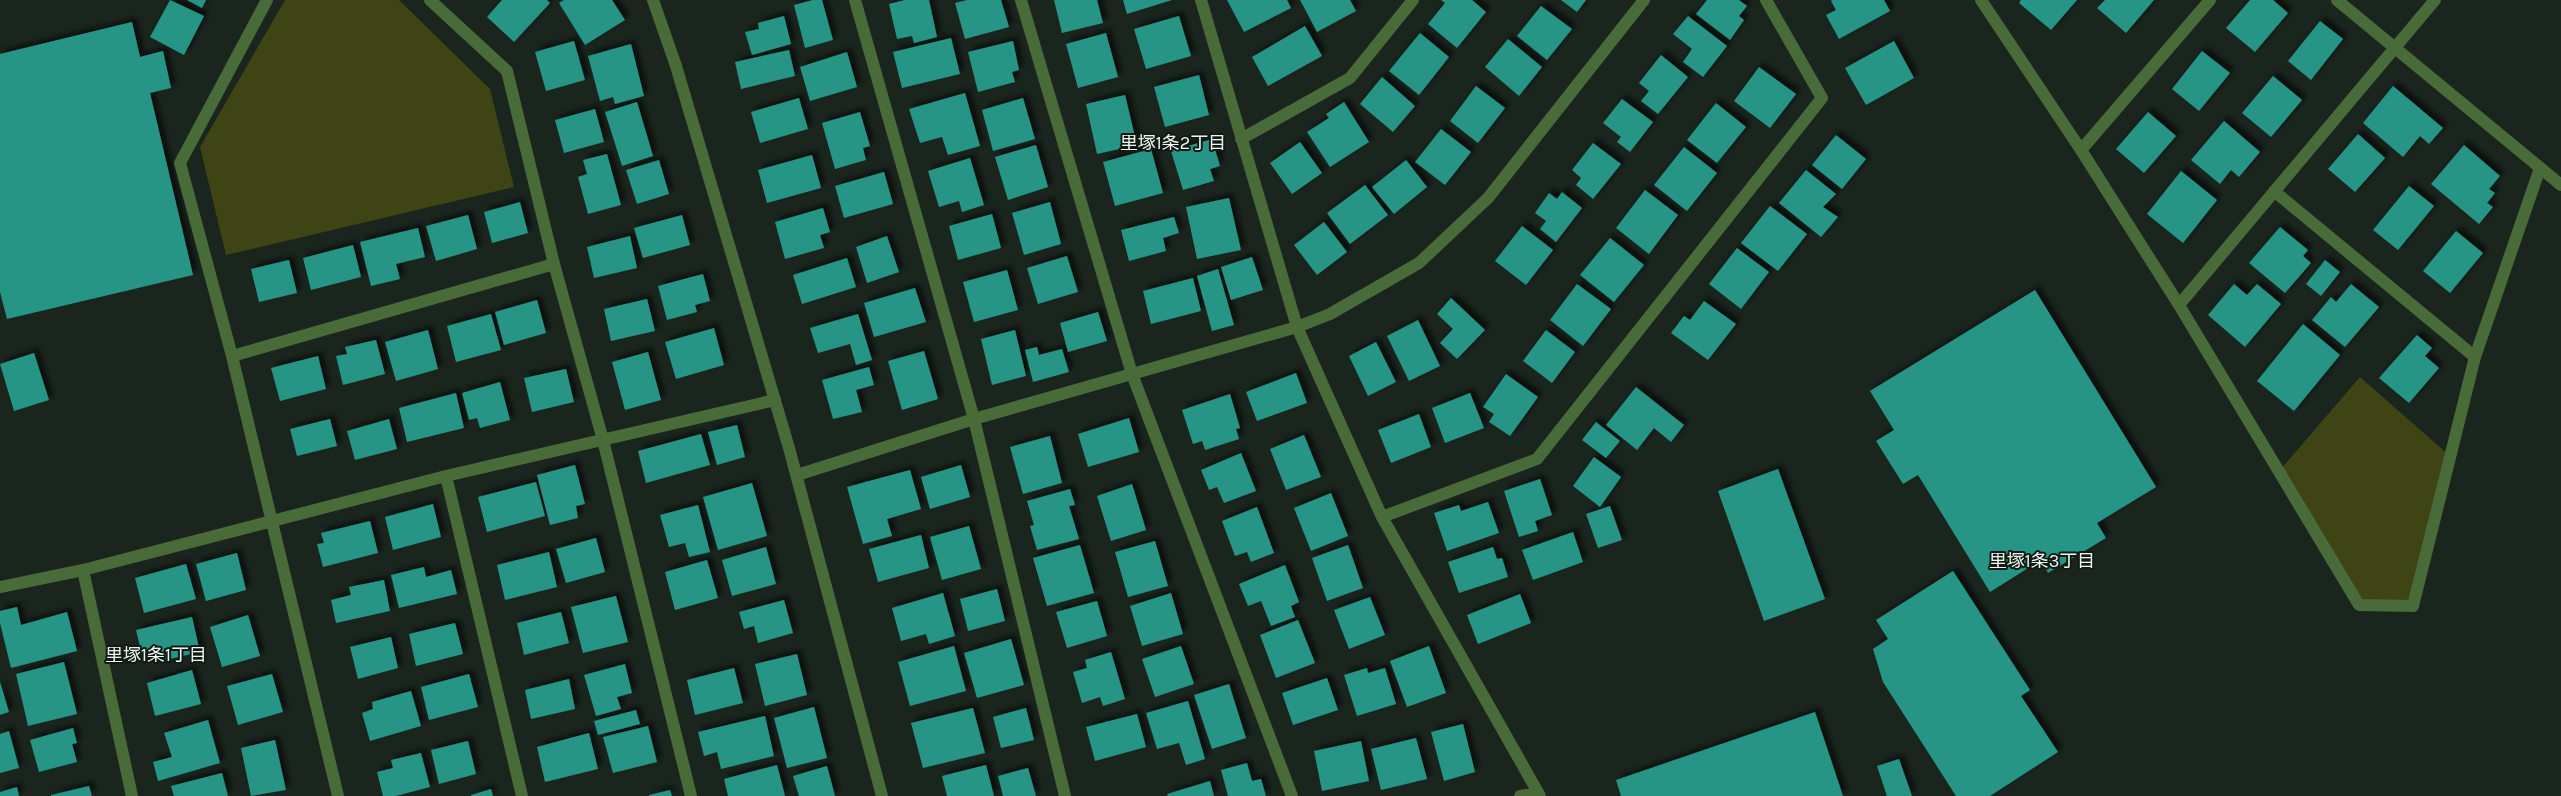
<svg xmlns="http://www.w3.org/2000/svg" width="2561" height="796" font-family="Karla,'Noto Sans JP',sans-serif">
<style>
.green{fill:#3f4414}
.building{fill:#269585;filter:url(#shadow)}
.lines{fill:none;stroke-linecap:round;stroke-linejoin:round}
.minor{stroke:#496b3a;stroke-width:12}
.tertiary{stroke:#496b3a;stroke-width:12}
.labels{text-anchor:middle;stroke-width:4;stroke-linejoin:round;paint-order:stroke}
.neighbourhood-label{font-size:18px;fill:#eff6f2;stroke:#111b15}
</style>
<defs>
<filter id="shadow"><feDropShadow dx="4.5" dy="-4.5" stdDeviation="2.5" flood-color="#0009"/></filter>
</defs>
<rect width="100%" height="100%" fill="#1a251e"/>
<path class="green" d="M285 0H399L490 89 514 187 226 255 200 147Z
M2360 377 2450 456 2413 606 2359 605 2279 471Z"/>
<path class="building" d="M170 0 204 16 184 55 150 37Z
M187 0H206L202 8Z
M502 0H547L550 3 514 42 487 17Z
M564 0H612L625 20 585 45 559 3Z
M813 0H822L833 40 805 48 794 5Z
M905 0H929L937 37 914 43 912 36 897 39 889 4Z
M967 0H1001L1009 27 965 39 955 3Z
M1054 0H1097L1103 23 1062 33Z
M1123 0H1172L1127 14Z
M1227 0H1287L1291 8 1244 32Z
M1300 0H1350L1356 11 1317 32Z
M1441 0H1472L1486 12 1457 48 1428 24 1445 3Z
M1561 0H1586L1577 12Z
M1707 0H1739L1747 6 1739 16 1744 20 1730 40 1696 14Z
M1832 0H1884L1890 11 1839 39 1826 15 1836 10 1831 1Z
M2021 0H2077L2051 30 2019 3Z
M2105 0H2154L2126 33 2097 8Z
M2250 0H2273L2288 13 2255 52 2226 28Z
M1541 6 1572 29 1547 60 1517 36Z
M784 16 791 44 752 55 745 32 759 29 758 23Z
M1179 16 1191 56 1146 69 1134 29Z
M1688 16 1727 46 1703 77 1683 62 1692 49 1673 34Z
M2320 21 2343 39 2311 80 2288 61Z
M132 22 140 57 163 51 171 88 150 93 193 275 7 319 0 292V54Z
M1305 26 1322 56 1268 86 1252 57Z
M1106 33 1118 77 1078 88 1066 44Z
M1420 33 1449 57 1419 95 1389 71Z
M951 38 960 74 902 88 893 52Z
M1508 39 1542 67 1519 96 1485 67Z
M574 41 585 80 546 91 535 52Z
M1013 41 1019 70 1012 72 1015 82 978 92 968 52Z
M1894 41 1914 78 1866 105 1845 68Z
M631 44 644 96 615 104 613 97 600 101 588 56Z
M789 50 795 76 741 89 735 62Z
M2202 51 2230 73 2199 111 2172 89Z
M847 52 857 87 810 101 800 67Z
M1661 55 1688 77 1658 114 1641 101 1649 91 1639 83Z
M1759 67 1796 94 1770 128 1734 101Z
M1199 75 1209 115 1165 127 1154 87Z
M2273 76 2302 100 2271 137 2242 113Z
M1382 77 1415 106 1393 132 1360 104Z
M1476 86 1505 108 1478 143 1450 121Z
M2393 86 2443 128 2429 144 2420 136 2403 157 2363 123Z
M965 93 980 146 948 155 942 137 920 143 909 109Z
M1125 95 1137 145 1097 154 1086 104Z
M799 98 808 129 760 143 751 112Z
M1023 98 1035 139 993 151 982 110Z
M1622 99 1653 122 1630 152 1617 142 1621 137 1603 123Z
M637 102 653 156 622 166 605 112Z
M1344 102 1369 142 1330 167 1307 132 1329 118 1326 114Z
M1716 103 1746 127 1717 163 1687 140Z
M595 109 604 142 564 153 555 120Z
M860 112 870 146 863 148 866 160 835 169 822 123Z
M2148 112 2176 136 2144 173 2116 149Z
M2224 121 2260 152 2239 177 2231 170 2220 184 2191 160Z
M1441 129 1471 152 1445 185 1415 162Z
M2358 134 2385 158 2355 192 2328 169Z
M1836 135 1866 159 1842 189 1812 165Z
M1212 139 1220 166 1210 169 1214 181 1183 190 1171 151Z
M1300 142 1322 173 1292 194 1270 163Z
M1593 143 1621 164 1593 199 1576 185 1581 178 1572 170Z
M1036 145 1048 187 1008 200 995 157Z
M2464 145 2500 176 2489 189 2495 193 2487 203 2493 207 2479 224 2431 184Z
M1684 147 1717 173 1687 211 1654 185Z
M1151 149 1163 193 1115 206 1103 162Z
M607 154 621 205 588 214 578 177 587 174 583 160Z
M812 155 821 188 767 203 758 170Z
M970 158 984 205 962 212 959 201 939 207 928 171Z
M659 160 669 194 637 204 626 170Z
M1406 160 1427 187 1394 214 1372 187Z
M1806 170 1836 194 1823 207 1838 217 1821 237 1779 203Z
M2181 171 2217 200 2183 243 2147 214Z
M884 172 893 204 844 218 835 186Z
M1365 185 1388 215 1350 244 1327 213Z
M2409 186 2434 206 2398 250 2373 230Z
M1645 190 1678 215 1649 254 1616 228Z
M1562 192 1582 208 1556 242 1540 229 1546 221 1535 213 1549 193 1557 199Z
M1229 198 1241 250 1197 259 1186 207Z
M520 202 528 233 492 243 484 212Z
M1050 202 1061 244 1024 255 1012 213Z
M1770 206 1807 234 1778 271 1741 243Z
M823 208 830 232 820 235 824 248 785 259 775 222Z
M992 214 1001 248 958 260 949 226Z
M468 215 477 249 436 261 426 226Z
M682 215 690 245 643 258 634 228Z
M1174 217 1179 233 1163 238 1166 251 1129 261 1121 230Z
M1324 222 1347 252 1317 275 1294 245Z
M1522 226 1553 250 1526 285 1495 261Z
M2280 227 2308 250 2303 256 2311 263 2285 293 2249 263Z
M418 228 425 257 396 264 400 279 371 286 360 242Z
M2456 231 2483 253 2450 293 2423 271Z
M630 236 637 268 594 278 587 247Z
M887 236 899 272 867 283 856 247Z
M1610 238 1644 265 1614 302 1580 275Z
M353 245 361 277 311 290 303 258Z
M1737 248 1769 272 1741 309 1709 284Z
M1067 256 1078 292 1038 304 1027 268Z
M1252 257 1263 290 1231 300 1221 267Z
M847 258 856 287 802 304 793 275Z
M289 260 297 293 259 302 251 269Z
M2325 260 2340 272 2321 296 2306 284Z
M1218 269 1234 325 1212 331 1197 276Z
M1007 270 1018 310 974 322 963 282Z
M703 274 710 301 695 305 697 312 667 320 658 286Z
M1193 278 1201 311 1151 324 1143 291Z
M1577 284 1611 309 1583 346 1550 320Z
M2234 284 2247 295 2257 284 2281 304 2245 347 2208 315Z
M2351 284 2379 307 2345 347 2312 320 2331 297 2336 302Z
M915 288 926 322 874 337 864 303Z
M2035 290 2156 487 2097 523 2106 538 2048 573 2041 560 1990 592 1918 475 1903 484 1876 441 1894 430 1870 391Z
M1451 298 1485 330 1457 359 1440 343 1453 329 1437 314Z
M647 299 655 331 611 341 604 309Z
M537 300 546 333 504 345 495 312Z
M1704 301 1736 324 1708 360 1671 333 1684 316 1690 320Z
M1098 312 1107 341 1068 352 1060 323Z
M491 314 501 350 456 362 447 326Z
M858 314 872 360 856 365 850 344 818 353 810 328Z
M1418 320 1440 366 1409 381 1387 336Z
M2303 324 2340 355 2294 411 2257 381Z
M714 328 724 365 676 379 665 342Z
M428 330 438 369 396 381 385 342Z
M1015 330 1026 376 992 385 981 339Z
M1546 330 1575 352 1552 383 1523 361Z
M2417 335 2432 348 2425 356 2439 368 2409 403 2379 378Z
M376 340 385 374 343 385 336 356 347 354 345 347Z
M1376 342 1396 382 1368 396 1349 356Z
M1037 347 1039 355 1062 349 1069 372 1033 382 1025 350Z
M924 351 938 399 902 410 888 361Z
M648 352 661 400 625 410 612 362Z
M34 353 49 400 14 411 0 364Z
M318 356 326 389 280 401 271 368Z
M869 367 874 385 856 390 862 412 833 419 822 380Z
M566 369 574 402 532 412 524 378Z
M1296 373 1307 403 1257 421 1246 392Z
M1506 374 1538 397 1510 436 1489 422 1494 414 1483 407Z
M500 382 510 420 480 428 477 418 469 420 462 393Z
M1636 387 1684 425 1671 442 1654 428 1637 450 1606 425Z
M456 393 464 428 407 442 399 408Z
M1470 393 1484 428 1445 443 1432 408Z
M1230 394 1240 428 1236 429 1239 439 1205 450 1202 441 1193 444 1182 410Z
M1419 414 1431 447 1391 463 1378 430Z
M1129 418 1139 452 1088 467 1078 434Z
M330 419 337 446 297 456 290 429Z
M389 419 397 449 355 460 347 431Z
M1596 422 1620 441 1606 458 1582 440Z
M737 425 745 457 717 465 708 432Z
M701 434 710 465 646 483 638 451Z
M1304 435 1321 477 1286 490 1270 449Z
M1050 436 1062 483 1023 494 1010 447Z
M1241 453 1256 491 1224 503 1217 487 1209 490 1201 470Z
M1594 457 1621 477 1600 507 1573 486Z
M575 465 585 504 576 506 578 518 550 525 537 475Z
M961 465 970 497 930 509 921 477Z
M1778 469 1825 599 1764 621 1718 491Z
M910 470 921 509 887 519 892 536 863 544 847 487Z
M1540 479 1552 515 1535 521 1538 531 1519 537 1504 491Z
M536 482 545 516 487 532 478 497Z
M752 483 767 536 718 550 703 497Z
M1132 484 1146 530 1111 541 1097 496Z
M1070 489 1075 505 1069 506 1079 539 1037 550 1030 526 1034 525 1027 501Z
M1331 493 1348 536 1311 551 1294 508Z
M1488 502 1499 533 1447 551 1434 513 1459 505 1461 511Z
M433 504 441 537 393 550 385 517Z
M698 505 710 552 689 557 685 543 669 547 660 515Z
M1610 506 1622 540 1598 548 1586 514Z
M1257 507 1274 553 1251 562 1247 552 1235 556 1222 521Z
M370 521 378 553 323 567 317 544 324 543 321 533Z
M969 526 981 569 942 580 930 537Z
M1573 532 1583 562 1533 580 1522 550Z
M921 535 929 568 878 582 869 549Z
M596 538 605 572 566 583 556 549Z
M1155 541 1168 586 1128 597 1115 552Z
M1080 545 1094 593 1047 606 1033 558Z
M1348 545 1363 588 1327 601 1312 558Z
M766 547 776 584 732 596 722 560Z
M1493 547 1497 559 1502 558 1508 577 1459 593 1448 562Z
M549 552 557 587 505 600 497 565Z
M237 553 246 590 206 601 196 564Z
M707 560 718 598 675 610 665 572Z
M186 564 196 599 144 613 135 578Z
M1285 565 1299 602 1291 606 1295 617 1271 626 1261 601 1248 606 1239 584Z
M424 567 426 577 451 570 457 594 399 608 391 575Z
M1953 571 2030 690 2021 696 2058 752 1990 796H1956L1883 682 1873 649 1888 639 1876 620Z
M384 580 390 611 336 623 331 600 351 595 349 587Z
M997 589 1005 621 968 631 960 599Z
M943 593 955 636 929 644 926 634 901 641 892 608Z
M1171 593 1183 634 1142 646 1130 606Z
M1520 594 1531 623 1478 644 1467 615Z
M616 596 628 642 583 653 571 607Z
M1370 597 1385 635 1349 649 1334 610Z
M784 600 793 633 758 643 754 626 744 629 739 612Z
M1097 601 1107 636 1067 648 1056 612Z
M17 607 21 625 67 612 77 651 11 668 0 623V611Z
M561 612 569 643 524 655 517 623Z
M248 615 260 656 222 667 210 627Z
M192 617 200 652 157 662 155 653 142 655 136 630Z
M1298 620 1315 663 1276 678 1260 635Z
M455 623 463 654 416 666 409 634Z
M391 637 398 668 358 679 350 647Z
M1011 639 1024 685 977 698 964 653Z
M954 646 966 691 910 706 898 662Z
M1181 646 1194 684 1155 697 1142 659Z
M1429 646 1446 693 1407 707 1390 661Z
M1111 652 1125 699 1103 706 1100 697 1082 703 1073 672 1087 668 1085 660Z
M797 654 807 695 765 706 755 664Z
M64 662 77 714 28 726 16 674Z
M625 664 632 693 617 697 621 709 596 716 584 675Z
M734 668 743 703 695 715 687 680Z
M1367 668 1368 673 1385 668 1396 704 1357 716 1344 675Z
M192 670 201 704 155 716 147 683Z
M272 674 283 712 238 725 227 686Z
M469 674 478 707 429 720 421 687Z
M1327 678 1338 710 1293 725 1282 693Z
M569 679 575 709 531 719 525 690Z
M0 682 9 712 0 715Z
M1229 684 1246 738 1212 749 1194 695Z
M411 691 421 726 370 741 362 713 373 709 372 702Z
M1188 701 1205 759 1186 765 1179 743 1157 749 1146 713Z
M814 707 827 758 787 768 774 718Z
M973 708 985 753 923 768 911 723Z
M1026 708 1034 740 1001 748 993 717Z
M636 710 640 724 598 735 594 721Z
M1815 712 1843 796H1621L1616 780Z
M1137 714 1146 747 1095 761 1086 727Z
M765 716 774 756 721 769 717 752 704 756 698 732Z
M208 720 220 763 158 781 153 762 172 757 164 733Z
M1463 724 1475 772 1444 781 1431 732Z
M648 726 657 762 613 773 603 737Z
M73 728 77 743 72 744 77 762 39 772 30 740Z
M9 731 19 768 0 773V734Z
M589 733 598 769 545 782 537 747Z
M1416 738 1427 779 1381 790 1371 749Z
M275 740 286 790 251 796 241 748Z
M468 741 476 774 439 784 431 750Z
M1361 741 1369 781 1322 791 1314 751Z
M421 753 430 787 396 796H383L377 772 393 768 391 760Z
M1899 759 1912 796H1887L1877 766Z
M1247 763 1252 781 1261 779 1266 796H1228L1221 770Z
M777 765 785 796H728L724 779Z
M986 765 994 796H947L942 776Z
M827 766 835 796H799L793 776Z
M1028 768 1036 796H1003L998 776Z
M222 773 228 796H174L171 786Z
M1210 781 1214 796H1168L1167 794Z
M89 786 92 796H51V795Z
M17 787 19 796H0V792Z
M491 789 493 796H471V795Z
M670 790 672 796H649V795Z"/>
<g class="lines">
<path class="minor" d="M267 0 180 163 232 356 338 796
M430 0 507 71 554 264 603 440 691 796
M855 0 974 419 1065 796
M1021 0 1132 374 1292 796
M1201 0 1297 327 1382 517 1540 796
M1981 0 2081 150 2179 305 2359 605 2413 606 2475 357 2540 168
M2337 0 2561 185
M1241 139 1350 78 1413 0
M2081 150 2210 0
M2274 191 2475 357
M2179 305 2435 0
M232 356 554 264
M446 476 522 796
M1382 517 1537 459 1822 98 1766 0
M83 570 132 796
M0 587 83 570 446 476 775 400
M1520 796 1538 793"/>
<path class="tertiary" d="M653 0 676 66 789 448 882 796
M797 475 974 419 1297 327 1330 314 1419 263 1488 198 1644 0"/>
</g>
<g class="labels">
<g class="neighbourhood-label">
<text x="1173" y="149">里塚1条2丁目</text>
<text x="2042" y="567">里塚1条3丁目</text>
<text x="156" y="661">里塚1条1丁目</text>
</g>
</g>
</svg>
